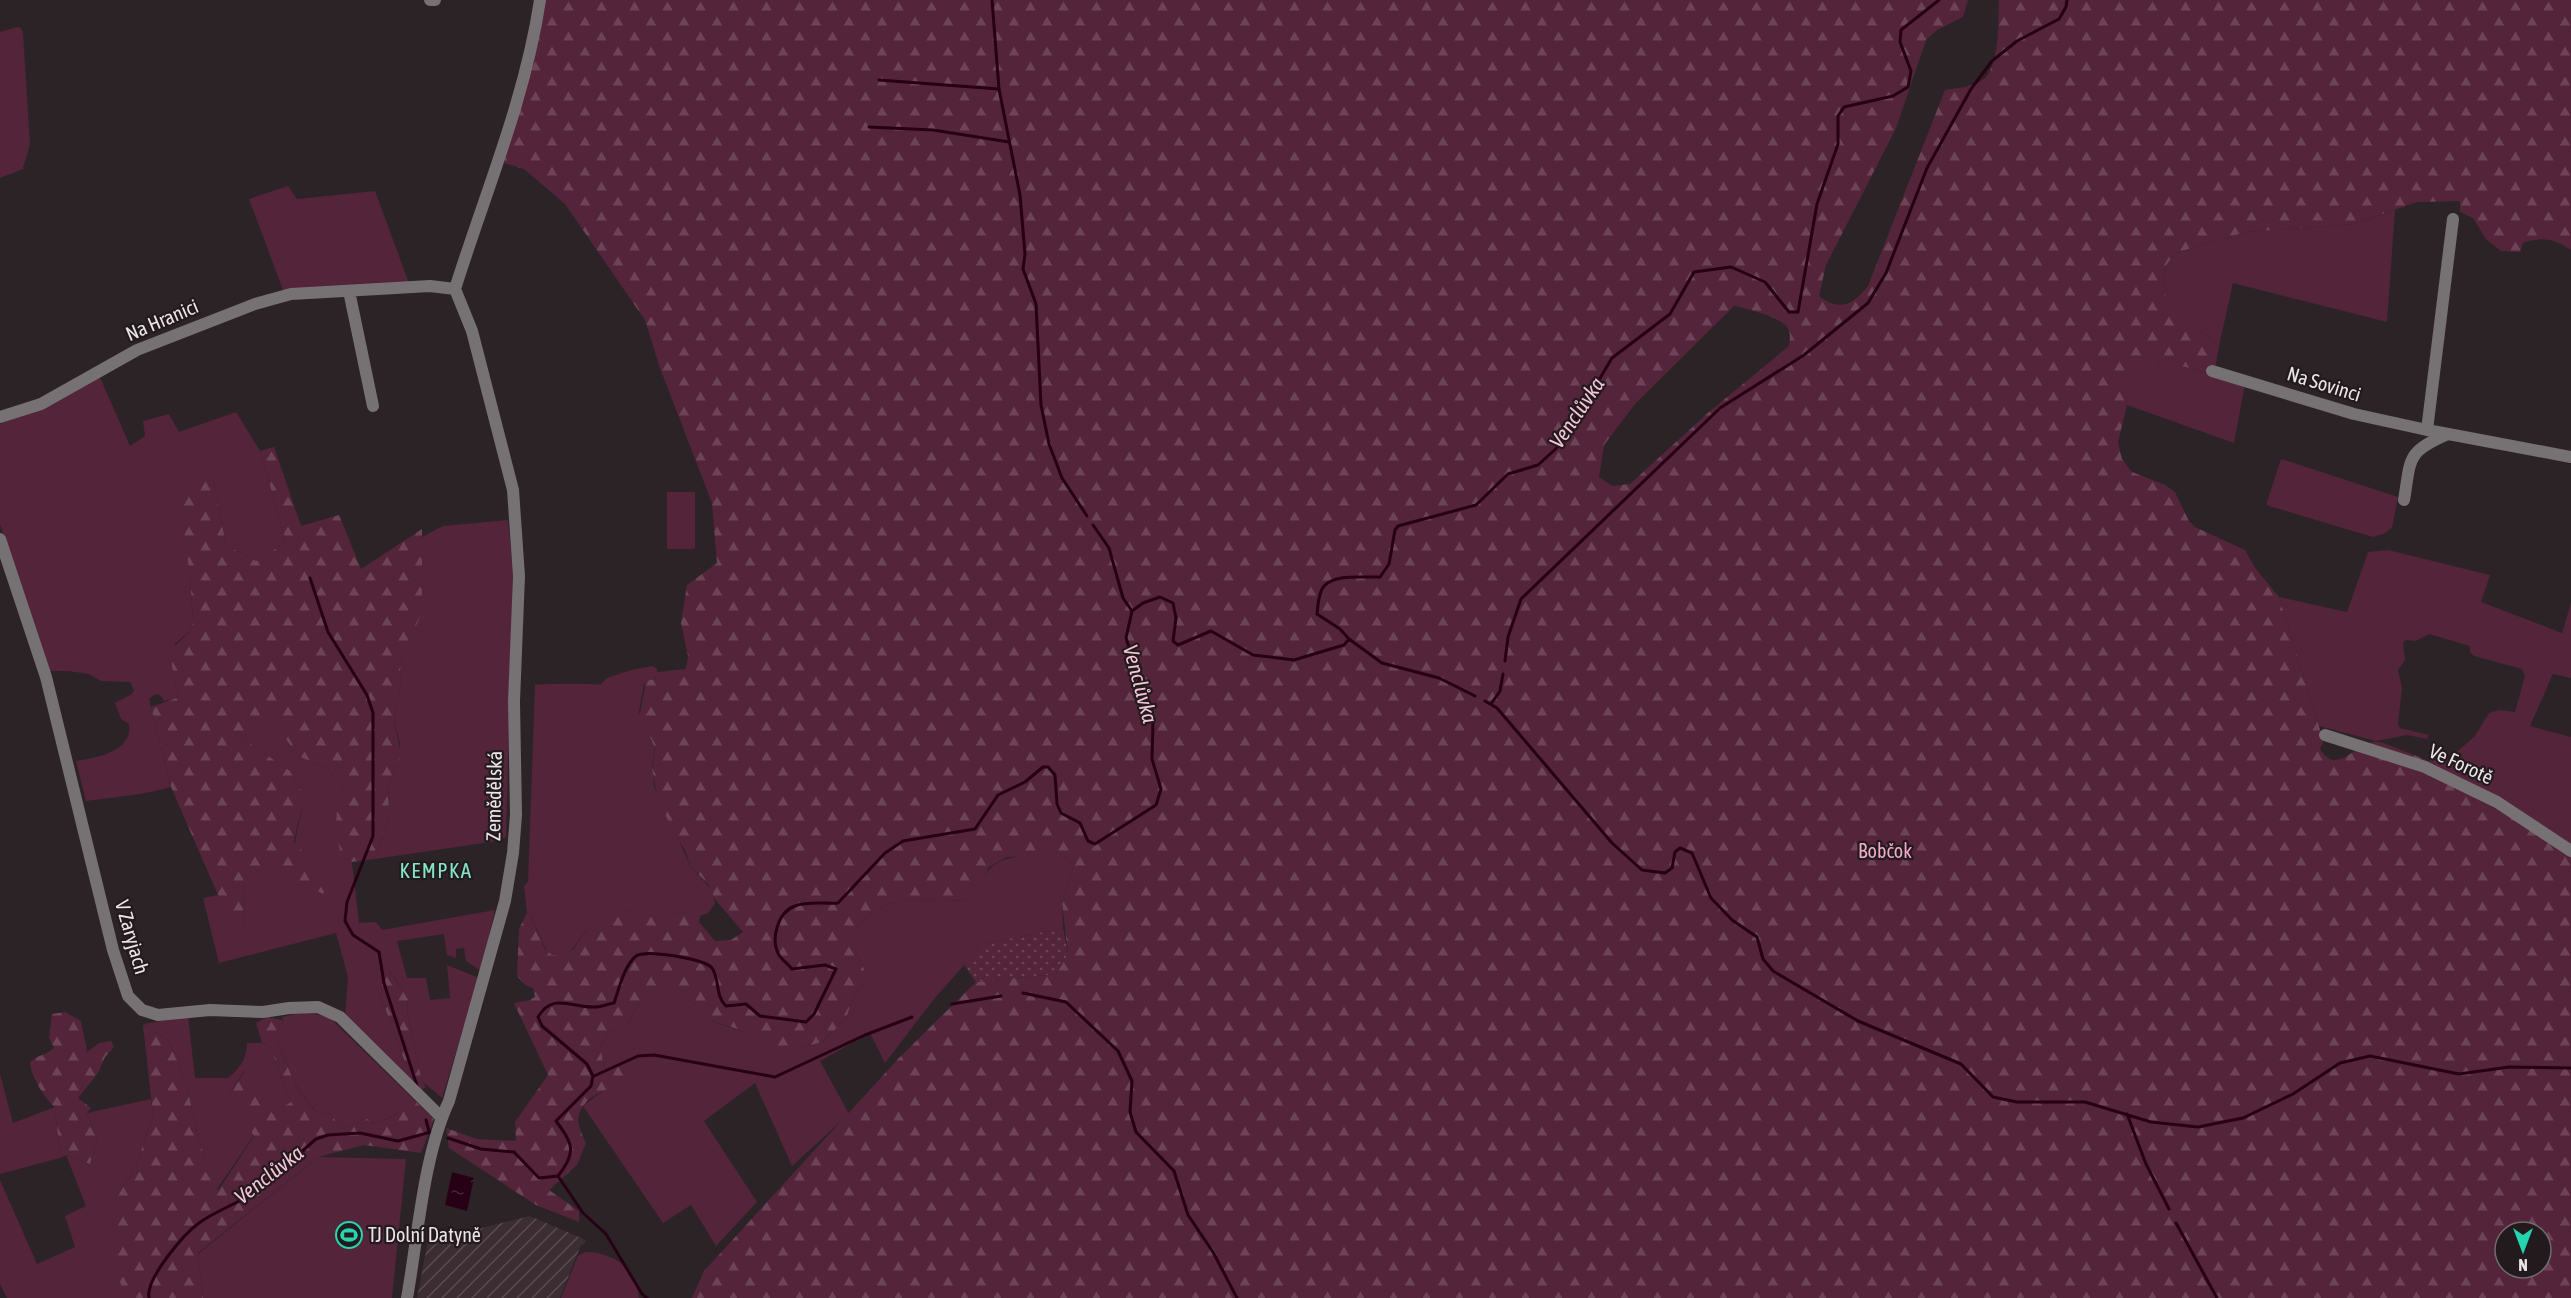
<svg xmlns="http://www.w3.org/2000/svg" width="2571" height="1298" font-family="'Asap Condensed',sans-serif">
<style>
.industrial{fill:url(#industrial-furrows)}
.grass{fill:#53243a}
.forest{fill:url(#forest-firs);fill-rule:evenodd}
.garden{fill:url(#garden-dots)}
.water{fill:url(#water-ripples)}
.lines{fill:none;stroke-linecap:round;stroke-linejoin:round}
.stream{stroke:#280015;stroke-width:3}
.minor{stroke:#767173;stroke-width:12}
.labels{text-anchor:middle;stroke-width:4.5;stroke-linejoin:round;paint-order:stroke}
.street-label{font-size:20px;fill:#ebe5e7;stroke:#221a1d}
.park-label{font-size:20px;fill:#f2aac8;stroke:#221a1d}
.poi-label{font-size:20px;fill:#ebe5e7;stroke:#221a1d;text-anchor:start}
.water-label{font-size:21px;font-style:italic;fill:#f5c4d7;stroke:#221a1d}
.neighbourhood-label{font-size:21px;letter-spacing:1.5px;fill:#85e5c9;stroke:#221a1d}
</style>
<defs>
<pattern id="industrial-furrows" width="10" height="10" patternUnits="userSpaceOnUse" patternTransform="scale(1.5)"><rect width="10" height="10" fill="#3c2d33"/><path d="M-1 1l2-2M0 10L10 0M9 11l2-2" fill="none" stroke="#584b51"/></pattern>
<pattern id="forest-firs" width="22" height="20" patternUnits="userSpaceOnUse" patternTransform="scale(1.5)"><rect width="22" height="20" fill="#53243a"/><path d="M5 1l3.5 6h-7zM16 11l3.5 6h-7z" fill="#6c4456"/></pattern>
<pattern id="garden-dots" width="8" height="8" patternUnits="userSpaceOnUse" patternTransform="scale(1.5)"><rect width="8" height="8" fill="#53243a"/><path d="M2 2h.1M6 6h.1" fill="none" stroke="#6c4456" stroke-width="1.8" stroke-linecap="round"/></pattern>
<pattern id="water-ripples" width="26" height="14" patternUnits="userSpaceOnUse" patternTransform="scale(1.5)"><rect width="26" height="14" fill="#280015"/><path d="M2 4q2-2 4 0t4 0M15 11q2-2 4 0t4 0" fill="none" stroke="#472537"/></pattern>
</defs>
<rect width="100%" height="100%" fill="#2c2327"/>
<path class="industrial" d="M530 1216 586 1240 584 1244 581 1245 560 1298H417L428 1241Z"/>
<path class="grass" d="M17 27 21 28 23 33 30 145 23 168H26L0 178V32Z
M288 186 297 199 375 191 409 283 283 290 249 199Z
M2395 210 2387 322 2233 283 2219 346 2181 314 2164 293 2165 267 2175 253 2246 232 2354 224Z
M2149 361 2169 362 2245 384 2234 443 2127 405 2122 395 2125 364Z
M99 375 130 446 145 436 143 421 169 414 179 432 236 412 260 451 286 542 256 561 226 545 212 474 190 576 193 621 192 629 175 644 174 680 179 697 164 701 160 695 155 694 149 699 171 787C143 795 115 797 86 801L76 761C96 758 133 752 129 724L121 719 115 703 132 694 134 690 130 682 101 681 89 674 68 671H49L0 524V424L40 407Z
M2281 459 2398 497 2392 528 2383 534 2373 537 2266 505Z
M667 492H695V549H667Z
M508 520 513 573 506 837 497 841 375 859 389 815 388 782 398 764 400 744 394 721 401 679 400 661 422 607V537L443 526Z
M2388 550 2490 575 2481 602 2562 633 2571 603V678L2553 674 2530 726 2571 737V845L2430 762 2431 757 2434 755 2450 758 2475 736 2489 713 2499 710 2515 712 2525 676 2522 669 2474 656 2470 652V646L2429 634 2416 641 2406 640 2403 643 2405 660 2398 670 2402 688 2398 724 2400 728 2429 735 2427 739 2407 735 2376 741 2319 726 2279 597 2347 612 2368 552Z
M652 666 657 669 658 674 654 679 644 684 639 712 655 750 652 765 654 786 691 867 712 890 715 904 708 913 700 916 682 913 637 915 624 910 618 912C609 918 598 922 589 929 574 940 574 962 548 954L530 914 527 913 524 886 528 882 535 685C538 684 595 683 600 685L607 678 631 670Z
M269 714 298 756 327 768 347 794 341 856 352 862 359 923 376 922 382 930 495 910 481 971 466 961 464 948 456 949V958L447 955 444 934 397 941 407 978H426L430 1000 450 998 447 965 479 978 442 1098 422 1081 407 1014 408 999 389 970 378 989 406 1065 397 1071 345 1016 348 977 336 933 219 963 203 898 218 895 244 927 245 879 270 862 294 880C294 848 295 828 306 799L290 771 242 738Z
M1034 854 1060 855 1074 864 1062 902 1063 928 983 944 934 999 885 1063 870 1033 820 1061 849 1114 792 1166 755 1083 704 1121 757 1202 716 1246 691 1205 663 1223 583 1106 608 1087 629 1082 604 1068 600 1045 610 1032 629 1023C637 1001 651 990 674 984L712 1021 795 1050 822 1042 846 1019 851 1003 864 983V969L854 948V934L865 918 888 904 915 899 972 901C988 864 993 859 1034 854Z
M304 1012 329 1017 407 1093C410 1114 389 1117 374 1124L366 1118 343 1129 329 1113 320 1115C296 1093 287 1066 277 1037L286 1033 282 1017Z
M188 1016 195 1078H228C240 1068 247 1059 247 1043H262L270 1046 291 1102 272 1113 244 1071 229 1094 254 1135 217 1189 198 1138 186 1081 168 1040 143 1024Z
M0 1074 13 1123 55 1107 60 1158 0 1174Z
M151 1099 153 1115 136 1166 113 1204 126 1298H7L0 1284V1180L37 1264 75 1247 65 1216 86 1206 66 1155 90 1164 98 1139 87 1113Z
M318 1157 406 1159 392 1298H203L198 1254Z
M585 1252C614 1252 637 1269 639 1298H561L578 1256Z"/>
<path class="forest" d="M544 0H1968L1963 17 1937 30 1926 40 1896 128 1826 265 1819 296C1840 312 1853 305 1868 286L1945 90C1957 88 1975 87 1985 78 2000 63 1998 21 1999 0H2571V250C2555 239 2542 236 2523 243L2520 252 2501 251 2486 239 2473 218 2460 212V201L2417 202 2354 224 2246 232 2175 253 2165 267 2164 293 2181 314 2219 346 2214 375C2181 365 2160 359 2126 364L2122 395 2127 405 2118 442 2122 459 2132 472 2165 485 2175 492 2189 521 2195 527 2245 550 2255 568 2279 597 2319 726 2323 742 2320 749C2336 776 2354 745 2374 742 2381 741 2390 746 2396 748 2458 770 2515 808 2571 845V1298H692L704 1271 898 1059 976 982 1056 974 1068 954 1062 902 1074 864 1060 855 1007 857 989 867 972 901 915 899 888 904 865 918 854 934V948L864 969V983L851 1003 846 1019 822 1042 795 1050H780L737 1029 712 1021 674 985C651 990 637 1001 629 1023L610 1032 600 1045 604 1068 617 1059 629 1070V1082C610 1087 580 1096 578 1120 578 1127 583 1136 586 1143L577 1165 549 1190 579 1211V1222L536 1205 449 1148 446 1128 477 1139 516 1141 515 1122 548 1075 514 1003 530 1000 535 997 533 988 525 985 517 976 519 929 527 913 530 914 545 949 552 955C579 956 574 941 589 929 598 922 613 913 623 910 649 919 675 909 700 916L699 922 715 941 731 940 743 932 714 898 709 885 691 867 685 850 676 836 658 800 652 769 655 750 651 739 642 731 639 719 646 681 655 679 658 672 686 669 688 656 681 623 687 585 717 563 712 503 660 368 645 320 565 204 524 169 504 163ZM1734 306C1748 309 1778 316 1787 327 1791 333 1790 340 1789 346L1709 412 1630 484 1612 486 1599 477 1604 445 1635 404ZM2505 1232H2541V1268H2505Z
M274 447 301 526 339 515 361 569 422 529V604L421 615 400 661 401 679 394 721 401 754 398 764 388 782 389 815 375 859 352 862 341 856 336 830 337 806 347 794 327 768 298 756 269 715 242 738 290 771 306 799 298 822 294 842 329 880 323 894 294 880 269 863 245 879 244 928 218 895 171 787 151 707 179 697 174 680 170 651 192 629 193 621 190 576 178 487 212 473 226 545 256 561 286 542 260 451Z
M379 956 408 999 407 1014 422 1081 426 1087 421 1090 397 1071 406 1065 378 989Z
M65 1012 81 1021 87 1052 99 1043 111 1041 114 1047 105 1057 98 1073 78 1098 91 1108 87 1113 98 1139 90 1164 66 1155 60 1158 55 1107C45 1099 30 1075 30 1062 38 1055 46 1055 54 1048L49 1038 52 1014Z
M268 1017 282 1020 287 1033 277 1037C287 1066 296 1094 320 1115L329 1113 343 1129 366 1118 374 1124C390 1117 408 1114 407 1093L434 1119 421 1153 364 1145 318 1157 198 1253 203 1298H126L111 1258 113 1204 136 1166 153 1115 143 1024 168 1040 186 1081 198 1138 218 1191 254 1136 229 1094 245 1071 272 1113 291 1102 270 1046 262 1043 256 1023Z"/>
<path class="garden" d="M1063 928 1068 954 1056 974 976 982 964 965 983 944Z"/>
<path class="water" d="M452 1172 474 1178 467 1211 445 1205Z"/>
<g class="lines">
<path class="stream" d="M992 0 999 89 1020 195 1025 254 1023 269 1036 304 1041 405 1049 444 1062 478 1087 516
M879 80 999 89
M869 127 933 130 1009 142
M1720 408 1804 355 1868 303 1886 273 1927 168 1971 89 1992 61 2017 41 2059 19 2066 7 2067 0
M1093 525 1109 548 1123 598 1132 611
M310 578 328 632 367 695 373 713V836L347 902 345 921 353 935 379 952 384 983 418 1089
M1349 639 1382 663 1439 678 1475 696
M1505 661 1508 637 1521 599 1718 410
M1485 701 1497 708 1612 843 1642 870 1665 873 1672 868 1675 852 1680 848 1692 853 1711 898 1732 920 1757 937 1763 959 1773 971 1858 1021 1961 1064 1993 1097 2017 1102H2085L2151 1122 2198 1127 2243 1118 2293 1094 2340 1063 2370 1056 2459 1074 2509 1067 2571 1068
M1491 704 1500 691 1503 674
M1023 993 1066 1002 1118 1051 1132 1081 1130 1112 1136 1132 1174 1171 1188 1215 1213 1252 1237 1298
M952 1004 1001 996
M594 1076 638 1056 654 1055 775 1077 865 1035 912 1017
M2127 1114 2146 1164 2169 1209
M426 1120 429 1131
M448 1138 481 1149 514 1152 539 1178 558 1176C577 1152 573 1144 556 1121L591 1086 593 1076 587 1064 542 1026 538 1017C553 992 571 1008 595 1007 601 1007 608 1004 614 1003 619 989 624 966 636 956 646 949 705 959 712 968 720 980 715 996 726 1006L746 1004 760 1016 806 1022 814 1014 836 969 825 965 792 969C788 964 782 960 779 955 770 939 778 912 795 906 807 901 825 904 838 903L885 853 903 841 975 829 998 795 1025 782 1043 767H1048L1055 775 1057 804 1061 813 1080 823 1088 841 1095 844 1156 805 1161 789 1152 759 1153 723 1126 638 1132 611 1143 603 1160 597 1173 603 1176 618 1173 641 1178 645 1211 631 1253 655 1294 660 1344 645 1349 639 1340 629 1317 614C1318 606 1318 593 1324 586 1336 573 1364 578 1380 577L1389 564 1395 530 1398 526 1476 505 1508 474 1538 465 1560 445 1612 358 1670 314 1694 272 1731 267 1765 282 1789 312H1798L1817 204 1838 144V116L1844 107 1893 96 1908 87 1911 71 1900 42 1901 30 1939 0
M558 1176 583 1213 606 1234 642 1294 647 1298
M2176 1223 2217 1298
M149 1298C145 1279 184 1234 199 1223 214 1212 232 1206 248 1196 272 1180 294 1158 316 1139L328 1135 360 1133 398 1141 431 1132"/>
<path class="minor" d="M430 0H435
M455 289C485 193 525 100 540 0
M349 291 373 406
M2212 371 2354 414 2427 430 2453 219
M0 417 41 404 137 350 255 304 291 294 430 286 455 289
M2427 430 2571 457
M2404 500C2411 458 2406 452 2448 434
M0 539 46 677 113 950 128 996 142 1010 158 1015 210 1010 263 1012 289 1008 318 1007 340 1017 441 1117
M2325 735 2425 767 2497 802 2571 851
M407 1298C418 1237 423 1157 449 1101L505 901 513 853 516 815 514 701 519 576 513 490 472 331 455 289"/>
</g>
<defs>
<symbol id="stadium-ring" viewBox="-11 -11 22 22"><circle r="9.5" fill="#221a1d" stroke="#25d5ae" stroke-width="1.5"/><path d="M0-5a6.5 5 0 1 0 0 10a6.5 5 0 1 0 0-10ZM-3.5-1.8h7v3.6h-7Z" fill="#25d5ae"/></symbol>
</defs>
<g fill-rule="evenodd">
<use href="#stadium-ring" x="334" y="1220" width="30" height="30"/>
</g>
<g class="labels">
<g class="street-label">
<text transform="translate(162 320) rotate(-23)" y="7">Na Hranici</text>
<text transform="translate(2324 384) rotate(17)" y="7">Na Sovinci</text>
<text transform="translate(2461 764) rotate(25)" y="7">Ve Forotě</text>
<text transform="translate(494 796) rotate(-89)" y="7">Zemědělská</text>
<text transform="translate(132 937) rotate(74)" y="7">V Zaryjach</text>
</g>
<g class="park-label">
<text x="1885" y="858">Bobčok</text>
</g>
<g class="poi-label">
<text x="368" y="1242">TJ Dolní Datyně</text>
</g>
<g class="water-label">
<text transform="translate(1577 413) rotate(-56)" y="7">Venclůvka</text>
<text transform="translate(1140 684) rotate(75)" y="7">Venclůvka</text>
<text transform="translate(269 1175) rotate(-38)" y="7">Venclůvka</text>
</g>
<g class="neighbourhood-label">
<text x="436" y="878">KEMPKA</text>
</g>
</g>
<g transform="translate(2523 1250) rotate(180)"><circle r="28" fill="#221a1d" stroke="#726b6e" stroke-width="1.5"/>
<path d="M0-4.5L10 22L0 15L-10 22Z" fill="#25d5ae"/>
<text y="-9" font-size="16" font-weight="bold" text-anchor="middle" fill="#ebe5e7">N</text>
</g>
</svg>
